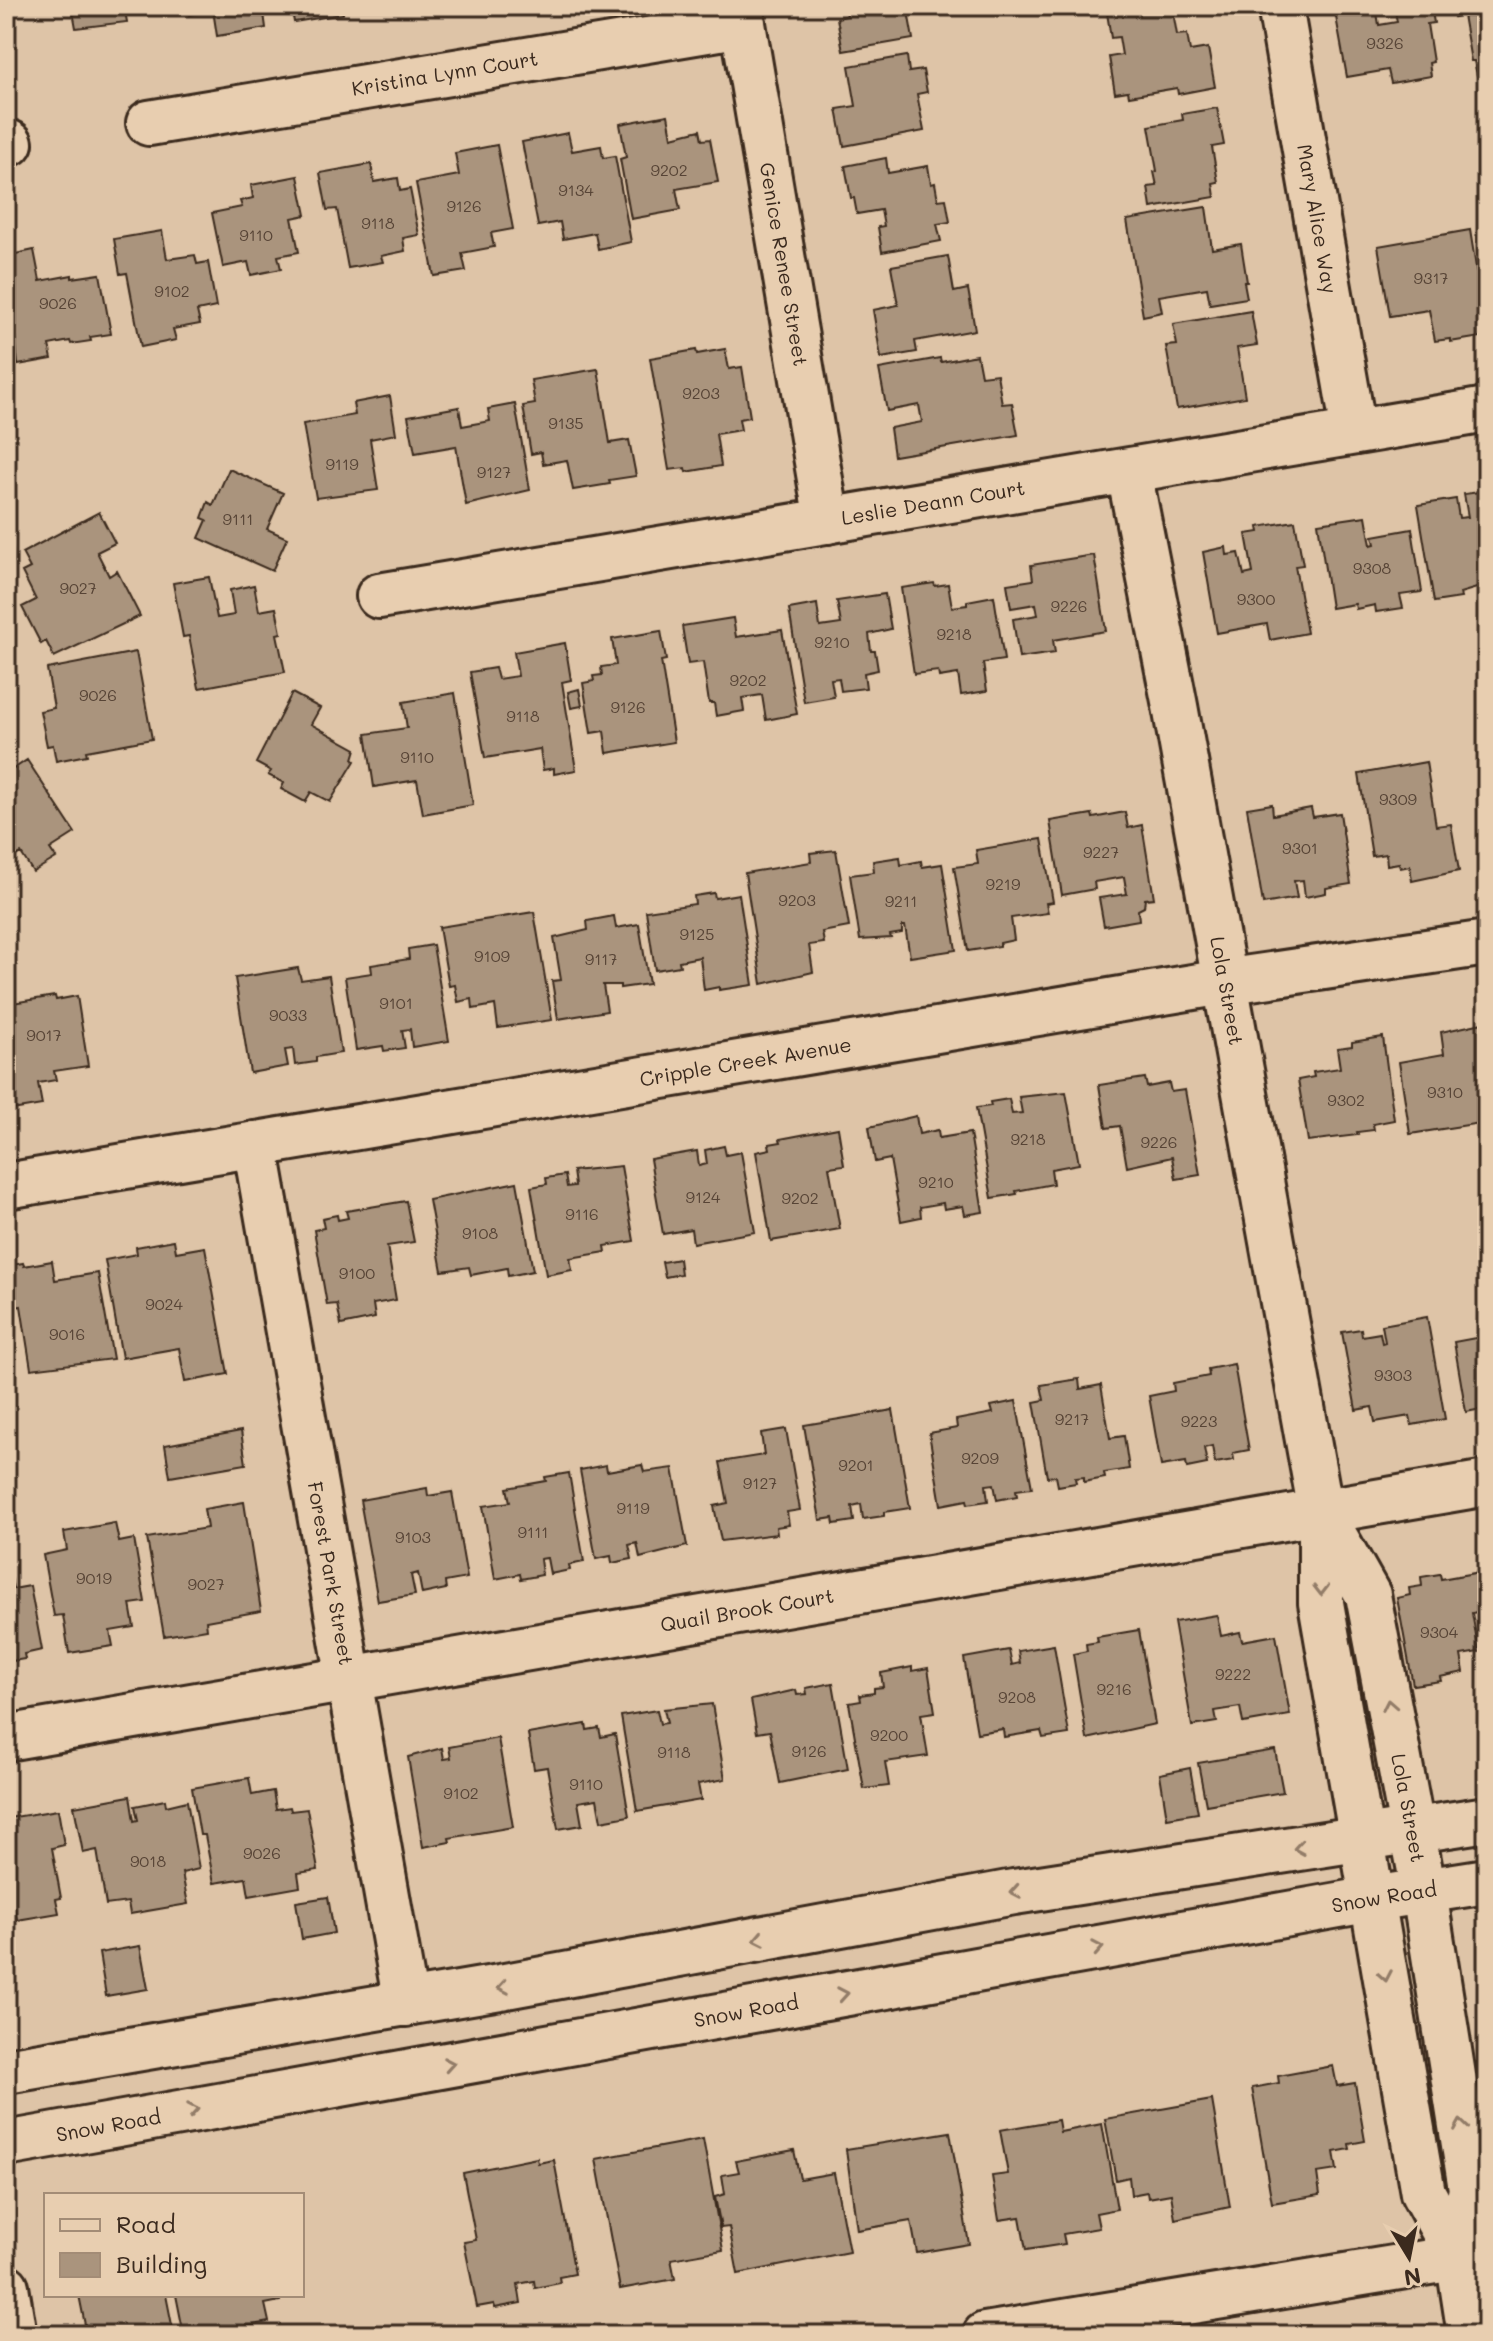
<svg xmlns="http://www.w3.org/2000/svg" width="1493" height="2341" font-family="Mali,sans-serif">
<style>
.building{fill:#aa947d;stroke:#3b2a1e;stroke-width:2}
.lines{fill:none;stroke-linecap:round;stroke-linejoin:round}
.minor-casing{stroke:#3b2a1e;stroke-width:50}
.major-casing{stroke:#3b2a1e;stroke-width:50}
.minor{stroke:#e8ceb0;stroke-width:44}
.major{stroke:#e8ceb0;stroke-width:44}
.oneway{stroke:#927c67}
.labels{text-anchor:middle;stroke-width:8;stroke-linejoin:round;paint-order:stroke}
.number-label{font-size:16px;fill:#574436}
.street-label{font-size:20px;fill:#3b2a1e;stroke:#e8ceb0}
</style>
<rect width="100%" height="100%" fill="#dec4a7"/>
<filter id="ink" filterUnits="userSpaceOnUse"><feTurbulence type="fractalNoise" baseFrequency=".0125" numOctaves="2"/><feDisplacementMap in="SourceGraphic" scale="16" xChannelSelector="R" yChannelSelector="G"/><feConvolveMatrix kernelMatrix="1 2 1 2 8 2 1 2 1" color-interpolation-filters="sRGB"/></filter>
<g filter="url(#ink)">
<path class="building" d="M72 6H124L127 22 76 28Z
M187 6H263L266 28 217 36 213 10 189 15Z
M291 6H342L343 14 294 22Z
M845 6H907L913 39 843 51 837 18 847 16Z
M1149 6H1172L1177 35 1187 34 1190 51 1208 48 1215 87 1178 94 1177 88 1129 96 1128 91 1115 93 1109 57 1122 55 1119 37 1111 38 1107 13Z
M1334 6H1376L1379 25 1397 22 1394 6H1431L1434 23 1427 24 1433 62 1429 63 1431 76 1391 83 1388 70 1347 77Z
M1452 6H1487V73L1477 75 1474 61H1471L1463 15 1454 17Z
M907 56 909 72 923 70 927 92 917 94 924 131 844 146 837 109 856 106 849 66Z
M1217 108 1224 145 1212 147 1218 182 1213 183 1215 197 1151 208 1148 187 1157 186 1154 172 1157 171 1149 126 1183 120 1182 114Z
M668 115 672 137 700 130 702 140 710 139 718 182 676 189 680 210 631 219 620 159 626 157 620 124Z
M568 133 572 151 601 146 603 158 615 156 631 242 598 249 595 233 563 239 560 222 538 226 522 142Z
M497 145 513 229 491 233 494 247 462 253 466 271 434 276 416 183 459 175 455 153Z
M886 158 888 173 928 166 931 184 935 183 938 200 946 199 950 222 937 224 941 241 882 252 878 227 884 226 881 210 857 214 854 198H851L845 166Z
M371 164 374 182 398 178 400 191 410 189 419 235 403 238 405 251 381 256 383 262 348 268 337 209 327 210 320 173Z
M298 176 306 215 292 218 299 252 278 256 281 269 251 275 248 262 223 267 212 213 242 207 240 201 253 198 251 185Z
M1206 207 1212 249 1241 244 1247 282H1244L1247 298 1210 304 1207 288 1159 296 1162 312 1143 316 1127 220Z
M1470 230 1487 336 1450 342V339L1435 341 1429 310 1390 316 1378 246Z
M162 231 167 259 195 255 197 264 208 262 216 307 197 311 200 324 173 329 176 340 141 347 127 273 120 274 114 239Z
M34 250 40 281 72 275V278L100 274 111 334 90 337 91 341 71 344 70 341 49 345 52 359 18 365 14 326H11L9 315 12 314 9 293H6V256Z
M948 256 954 292 968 289 975 330 915 341 917 352 881 358 873 310 898 305 891 266Z
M1251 311 1257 345 1237 348 1245 397 1177 409 1166 346 1177 345 1173 324Z
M725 349 729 369 742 367 750 417 739 419 741 430 716 434 721 466 686 472 685 468 669 470 650 358 696 350 697 354Z
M977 355 981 376 997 374 1002 404 1012 403 1018 435 894 456 890 428 922 422 919 405 887 411 879 369 940 358 941 362Z
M598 369 610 443 629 440 636 476 609 480 610 484 573 490 567 460 543 464 541 452 531 454 523 406 535 404 531 380Z
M390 396 396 434 370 439 378 490 316 498 303 424 355 415 353 403Z
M515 404 530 490 466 505 456 446 415 453 408 416 459 407 462 426 490 421 488 409Z
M6 446 13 562H6Z
M229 469 283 493 267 529 287 538 272 571 199 538 207 520 202 518 208 502 213 505Z
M1487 491V585L1460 593 1461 598 1434 602 1418 505 1456 499 1459 518 1468 517 1464 494Z
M99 512 115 543 97 552 109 576 117 571 140 616 54 657 46 641 41 644 22 607 36 600 22 572 30 568 22 553Z
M1366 516 1371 545 1375 544 1373 536 1412 529 1422 592 1400 595 1403 608 1376 612 1375 605 1356 609 1355 604 1331 608 1318 523Z
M1295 521 1303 565 1295 566 1307 633 1270 640 1267 624 1217 633 1203 552 1226 547 1227 555 1239 553 1244 575 1253 573 1246 534 1259 532 1258 527Z
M1094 555 1106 631 1053 640 1055 653 1019 658 1013 619 1038 615 1036 604 1011 608 1007 584 1033 580 1031 565Z
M209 577 217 618 234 615 230 590 254 585 259 611 276 608 281 633 277 634 285 672 199 688 189 636 183 637 173 583Z
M934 583 935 586 948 584 952 607 967 605V601L994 596 1004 660 983 663 987 691 961 695 958 674 939 677 938 671 914 674 901 588Z
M885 594 891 629 869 634 871 651H875L878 670 864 673 866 688 841 691 839 678 831 679 834 697 804 702 789 609 817 604 820 627 841 624 837 601Z
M733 618 736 637 782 630 797 714 766 720 762 695 742 698 744 711 716 716 714 703H709L703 662 688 664 682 626Z
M661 631 666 660 661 661 674 742 607 753 604 731 591 733 583 683 594 681 593 676 602 675 601 667 616 665 612 639Z
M565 643 571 680 562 682 576 770 554 774V768L543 770 540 749 485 758 470 672 495 668 498 679 518 676 514 652Z
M136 652 152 739 86 751 87 755 56 761 53 745 47 746 40 711 54 708 47 669Z
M579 689 582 706 571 708 568 692Z
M292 693 320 708 311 724 356 749 353 759 355 761 330 802 311 792 305 802 281 789 284 783 268 775 271 771 256 763Z
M455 693 473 805 423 814 417 780 374 787 366 734 407 728 403 702Z
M27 760 75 833 50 849 56 858 33 872 21 853 6 862V774Z
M1426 762 1436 826 1451 824 1459 871 1412 881 1410 866 1400 868 1399 863 1387 865 1386 854 1372 856 1359 774Z
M1272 804 1273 815 1311 808 1313 817 1340 813 1351 884 1326 888V893L1305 897 1303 880 1294 881 1297 898 1263 904 1247 808Z
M1125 812 1128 828 1142 825 1154 898 1145 899 1144 907 1138 910 1139 920 1104 926 1099 898 1127 894 1124 877 1094 882 1095 889 1062 895 1050 821 1092 814 1093 818Z
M1042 839 1053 902 1046 903 1048 913 1011 918 1014 940 1000 943V946L968 951 954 867 978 864 976 850Z
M836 850 849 927 822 932 824 943 809 945 813 972 762 984 745 873 811 862 810 853Z
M900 857 901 865 921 861 922 867 942 864 956 950 910 957 905 926H902V933L890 935 891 938 860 940 850 875 874 872 873 861Z
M714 893 715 898 739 894 753 985 719 990V987L704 990 700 957 679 961 680 966 655 970 646 911 695 904 694 896Z
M534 912 552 1020 498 1028 495 1005 473 1009 472 999 458 1002 455 985 449 986 439 927Z
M614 916 616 928 639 924 649 984 620 988V985H603L607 1011 558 1019 552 981 561 980 554 938 588 930 587 921Z
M433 945 449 1041 412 1047 410 1029 402 1030 405 1048 384 1051 383 1046 356 1050 345 977 372 973 371 965 409 959 408 949Z
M298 968 301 980 329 976 341 1053 316 1057V1062L295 1065 293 1049 285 1050 288 1066 250 1073 235 978Z
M55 996 56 1000 77 996 88 1066 54 1071 56 1080 38 1083 42 1105 6 1111V1004Z
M1487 1022V1122L1410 1134 1399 1062 1444 1054 1441 1032Z
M1383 1037 1394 1120 1373 1124 1374 1130 1357 1132 1358 1135 1308 1141 1298 1080 1314 1077 1313 1072 1340 1068 1337 1048 1352 1046V1042Z
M1145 1078 1147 1087 1169 1083 1171 1092 1185 1090 1200 1175 1176 1179 1172 1157 1127 1167 1120 1126 1106 1128 1099 1085Z
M1066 1092 1079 1164 1051 1169 1053 1184 1016 1191 1017 1194 992 1198 976 1108 991 1106 990 1102 1009 1099 1012 1114 1022 1113 1019 1097Z
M916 1116 919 1134 938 1130 939 1138 970 1133 983 1212 965 1215 963 1206 944 1209 943 1203 920 1207 921 1217 901 1221 890 1159 875 1162 869 1127Z
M838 1128 844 1165 829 1167 840 1229 771 1241 756 1152 770 1149 769 1144 781 1142 780 1139Z
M724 1146 726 1155 741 1152 755 1232 693 1243 691 1229 663 1234 650 1159 697 1151 699 1166 707 1164 705 1150Z
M621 1166 634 1241 605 1246 606 1252 570 1258 572 1270 546 1275 531 1187 547 1184 546 1178 565 1175 567 1187 575 1186 573 1171Z
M517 1182 533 1271 508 1276 507 1268 471 1275 469 1267 442 1271 429 1200Z
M406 1201 414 1242 387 1246 396 1300 373 1304 375 1318 341 1325 337 1304 327 1305 314 1230 324 1228 322 1218 337 1215 338 1220 348 1218 346 1211Z
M174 1240 176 1252 205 1247 228 1374 185 1382 179 1348 122 1358 105 1260 137 1254 136 1247Z
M679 1259 681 1274 665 1277 662 1262Z
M52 1261 55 1280 98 1273 113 1359 31 1369 21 1306 7 1309 6 1266 23 1263 24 1266Z
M1427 1317 1445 1419 1412 1425 1410 1416 1375 1422 1372 1407 1356 1410 1342 1332 1361 1329 1362 1336 1380 1333 1382 1343 1385 1342 1382 1325Z
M1487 1322V1408L1466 1412 1454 1342 1481 1337 1479 1323Z
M1234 1364 1249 1450 1233 1453 1234 1460 1215 1463 1212 1446 1204 1448 1207 1464 1187 1468 1186 1462 1161 1466 1149 1396 1174 1391 1173 1383 1209 1376 1208 1369Z
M1079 1379 1080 1389 1101 1385 1110 1438 1124 1436 1129 1469 1104 1473 1105 1478 1084 1482V1477L1075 1478 1076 1483 1058 1486 1056 1476 1047 1477 1034 1402 1044 1400 1041 1385Z
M1016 1401 1032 1488 1016 1490 1017 1496 997 1500 994 1484 986 1485 988 1501 968 1504 967 1500 941 1505 929 1433 957 1428 956 1420 993 1413 991 1406Z
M893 1410 910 1508 884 1512V1516L863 1519 861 1504 852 1506 854 1521 834 1524 833 1518 820 1520 804 1425Z
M786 1429 800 1510 787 1512 789 1525 776 1527 777 1534 721 1541 714 1506 728 1503 720 1462 764 1455 761 1433Z
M241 1431 246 1464 170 1477 165 1445Z
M606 1465 607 1471 642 1465 644 1472 673 1468 687 1546 640 1558 637 1543 629 1545 632 1559 612 1563 611 1556 596 1559 580 1470Z
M569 1473 584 1562 569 1565 570 1570 550 1574 547 1558 540 1559 542 1575 521 1579 520 1574 495 1579 483 1506 510 1502 507 1488 546 1481 545 1477Z
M427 1488 428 1496 452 1492 467 1578 445 1582 446 1589 422 1594 418 1573 411 1575 415 1595 378 1601 360 1500Z
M244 1502 261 1611 206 1621 207 1629 164 1636 147 1538 207 1528 204 1509Z
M115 1523 119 1542 134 1539 145 1602 130 1604 134 1627 110 1631 113 1646 69 1653 63 1615 54 1616 43 1555 67 1550 64 1532Z
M6 1549 13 1589 30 1586 42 1650 24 1654 25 1659 6 1662Z
M1480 1572 1487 1610 1472 1613 1479 1652 1461 1655 1464 1672 1440 1677 1441 1681 1413 1685 1397 1598 1410 1595 1409 1588 1422 1586 1421 1577 1440 1574 1441 1579Z
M1217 1615 1221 1636 1240 1632 1242 1641 1276 1635 1290 1715 1243 1723 1240 1707 1215 1711 1217 1722 1192 1726 1174 1622Z
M1139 1630 1155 1724 1087 1739 1073 1654 1087 1651 1086 1644 1098 1642 1097 1637Z
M1054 1645 1069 1734 1043 1738 1041 1731 1004 1737 1003 1729 977 1733 964 1658 1009 1650 1012 1665 1020 1663 1018 1651Z
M912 1667V1671L928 1668 935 1712 921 1714 928 1756 885 1762 889 1786 864 1789 849 1703 861 1701 860 1695 874 1693V1688L883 1687 881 1673Z
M833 1683 848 1769 780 1783 770 1731 757 1733 751 1700 796 1690 797 1695 807 1694 806 1688Z
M712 1704 725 1779 698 1784 701 1800 637 1811 621 1716 657 1710 660 1724 667 1723 664 1709Z
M586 1724 587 1730 599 1728 601 1737 615 1734 629 1816 601 1821 597 1799 578 1802 582 1825 558 1829 547 1767 534 1769 528 1734Z
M498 1738 513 1827 449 1838 450 1842 423 1847 408 1757 442 1748 444 1759 451 1758 449 1747Z
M1275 1750 1283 1792 1206 1805 1198 1763Z
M1190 1768 1198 1813 1167 1818 1160 1774Z
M249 1778 252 1795 273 1791 276 1809 290 1807 291 1811 307 1809 318 1870 298 1873 300 1887 249 1896 246 1878 214 1883 205 1835H200L192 1788Z
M130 1796 134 1821 138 1820 135 1806 165 1800 166 1806 187 1801 199 1869 182 1873 188 1904 130 1914 128 1902 106 1905 97 1850 83 1853 74 1806Z
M58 1810 64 1845 52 1848 61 1898 56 1899 59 1913 17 1920 14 1907 6 1908V1835H10L8 1818Z
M328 1897 334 1933 302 1939 296 1902Z
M140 1946 148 1989 106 1996 99 1953Z
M1487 2060V2126L1476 2062Z
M1333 2066 1337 2086 1355 2083 1365 2141 1349 2144 1350 2149 1334 2152 1337 2170 1317 2173 1320 2195 1272 2203 1252 2088 1279 2083 1278 2076Z
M1212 2100 1230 2207 1175 2219 1171 2194 1148 2198 1147 2192 1131 2195 1129 2177 1116 2180 1105 2119Z
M1058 2120 1060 2132 1102 2124 1117 2209 1096 2213 1099 2228 1063 2234 1065 2244 1026 2250 1020 2217 999 2220 992 2176 1008 2174 1000 2130Z
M950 2132 969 2244 917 2253 911 2221 857 2230 846 2149Z
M703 2139 723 2250 671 2259 675 2279 620 2289 596 2159Z
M794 2150 800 2179 834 2173 849 2252 738 2274 729 2227 721 2228 715 2197 725 2194 722 2175 739 2172 736 2161Z
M537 2158 538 2163 554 2160 575 2274 559 2277 560 2283 535 2288 534 2281 518 2284 521 2303 495 2308 494 2304 477 2307 464 2242 476 2240 463 2173Z
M79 2295H166L174 2335H87Z
M176 2295H279L280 2301 265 2304 269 2322 236 2328 237 2335H184Z"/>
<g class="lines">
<defs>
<g id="minor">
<path id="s1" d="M740 6 827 521"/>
<path id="s2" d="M1280 6 1354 432"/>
<path id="s3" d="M149 123 743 24"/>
<path d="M6 144 10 143"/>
<path id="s4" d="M1129 472 1175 706 1321 1512V1603L1423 2193 1458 2257"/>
<path id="s5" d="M379 596 1487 410"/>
<path id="s6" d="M255 1144 406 2004"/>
<path id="s7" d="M6 1186 1223 982 1487 943"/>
<path id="s8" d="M1322 1514 1368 1595 1424 1892 1471 2189 1458 2257 1470 2335"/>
<path id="s9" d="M6 1738 1487 1483"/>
<path d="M6 2287 14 2335"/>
<path d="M985 2335 1485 2253"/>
</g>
<g id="major">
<path d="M6 2071 500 1987 1014 1892 1487 1819"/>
<path id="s10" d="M6 2144 1372 1899 1487 1881"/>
</g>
</defs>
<use href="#minor" class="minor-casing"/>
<use href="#major" class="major-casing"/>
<use href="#minor" class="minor"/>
<use href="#major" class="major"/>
</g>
<defs><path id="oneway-chevron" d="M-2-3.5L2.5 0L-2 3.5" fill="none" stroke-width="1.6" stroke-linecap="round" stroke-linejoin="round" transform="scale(2)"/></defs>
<g class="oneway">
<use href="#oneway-chevron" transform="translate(1321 1590) rotate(90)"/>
<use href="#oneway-chevron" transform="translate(1389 1705) rotate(-101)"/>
<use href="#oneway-chevron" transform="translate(1299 1848) rotate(171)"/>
<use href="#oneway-chevron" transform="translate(1015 1892) rotate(170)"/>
<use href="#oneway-chevron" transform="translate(759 1939) rotate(169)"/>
<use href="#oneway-chevron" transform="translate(1098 1948) rotate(-10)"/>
<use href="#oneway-chevron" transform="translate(1385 1976) rotate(80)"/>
<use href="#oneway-chevron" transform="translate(503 1987) rotate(170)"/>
<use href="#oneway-chevron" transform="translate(843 1994) rotate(-10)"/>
<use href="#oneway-chevron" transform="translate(449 2064) rotate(-10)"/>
<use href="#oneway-chevron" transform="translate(193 2110) rotate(-10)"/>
<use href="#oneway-chevron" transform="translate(1461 2125) rotate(-99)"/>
</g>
</g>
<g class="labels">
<g class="number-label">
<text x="1385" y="49">9326</text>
<text x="669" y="176">9202</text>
<text x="576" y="196">9134</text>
<text x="464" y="212">9126</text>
<text x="378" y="229">9118</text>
<text x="256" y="241">9110</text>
<text x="1431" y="284">9317</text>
<text x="172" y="297">9102</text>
<text x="58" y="309">9026</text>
<text x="701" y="399">9203</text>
<text x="566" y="429">9135</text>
<text x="342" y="470">9119</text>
<text x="494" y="478">9127</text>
<text x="238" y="525">9111</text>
<text x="1372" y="574">9308</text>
<text x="78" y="594">9027</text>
<text x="1256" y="605">9300</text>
<text x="1069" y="612">9226</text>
<text x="954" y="640">9218</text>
<text x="832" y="648">9210</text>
<text x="748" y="686">9202</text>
<text x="98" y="701">9026</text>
<text x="628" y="713">9126</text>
<text x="523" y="722">9118</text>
<text x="417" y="763">9110</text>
<text x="1398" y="805">9309</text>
<text x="1300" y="854">9301</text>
<text x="1101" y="858">9227</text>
<text x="1003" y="890">9219</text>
<text x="797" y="906">9203</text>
<text x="901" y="907">9211</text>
<text x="697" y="940">9125</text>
<text x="492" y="962">9109</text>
<text x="601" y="965">9117</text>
<text x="396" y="1009">9101</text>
<text x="288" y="1021">9033</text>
<text x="44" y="1041">9017</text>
<text x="1445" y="1098">9310</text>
<text x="1346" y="1106">9302</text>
<text x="1028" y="1145">9218</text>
<text x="1159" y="1148">9226</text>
<text x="936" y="1188">9210</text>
<text x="703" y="1203">9124</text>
<text x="800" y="1204">9202</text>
<text x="582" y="1220">9116</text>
<text x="480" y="1239">9108</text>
<text x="357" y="1279">9100</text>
<text x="164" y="1310">9024</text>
<text x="67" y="1340">9016</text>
<text x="1393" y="1381">9303</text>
<text x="1072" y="1425">9217</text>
<text x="1199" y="1427">9223</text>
<text x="980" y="1464">9209</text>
<text x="856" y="1471">9201</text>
<text x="760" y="1489">9127</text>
<text x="633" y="1514">9119</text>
<text x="533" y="1538">9111</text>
<text x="413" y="1543">9103</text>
<text x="94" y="1584">9019</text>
<text x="206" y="1590">9027</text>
<text x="1439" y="1638">9304</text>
<text x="1233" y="1680">9222</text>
<text x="1114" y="1695">9216</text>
<text x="1017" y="1703">9208</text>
<text x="889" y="1741">9200</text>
<text x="809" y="1757">9126</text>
<text x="674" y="1758">9118</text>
<text x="586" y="1790">9110</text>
<text x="461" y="1799">9102</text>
<text x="262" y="1859">9026</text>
<text x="148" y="1867">9018</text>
</g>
<g class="street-label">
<text dy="7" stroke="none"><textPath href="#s3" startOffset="300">Kristina Lynn Court</textPath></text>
<text dy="7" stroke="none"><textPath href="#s2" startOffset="216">Mary Alice Way</textPath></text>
<text dy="7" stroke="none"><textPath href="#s1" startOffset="262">Genice Renee Street</textPath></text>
<text dy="7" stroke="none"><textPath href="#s5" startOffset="562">Leslie Deann Court</textPath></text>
<text dy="7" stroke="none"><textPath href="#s4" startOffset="528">Lola Street</textPath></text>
<text dy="7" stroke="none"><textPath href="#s7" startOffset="750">Cripple Creek Avenue</textPath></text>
<text dy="7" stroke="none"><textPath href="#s6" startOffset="436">Forest Park Street</textPath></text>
<text dy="7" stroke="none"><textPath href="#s9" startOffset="752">Quail Brook Court</textPath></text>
<text dy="7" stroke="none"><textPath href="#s8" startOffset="310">Lola Street</textPath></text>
<text dy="7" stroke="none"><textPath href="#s10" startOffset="1400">Snow Road</textPath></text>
<text dy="7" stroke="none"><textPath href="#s10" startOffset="752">Snow Road</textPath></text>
<text dy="7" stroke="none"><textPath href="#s10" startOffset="104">Snow Road</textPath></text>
</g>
</g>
<rect width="1493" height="2341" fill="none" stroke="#e8ceb0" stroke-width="32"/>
<rect x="16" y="16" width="1461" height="2309" fill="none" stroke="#3b2a1e" stroke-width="3" filter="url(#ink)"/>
<rect x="44" y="2193" width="260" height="104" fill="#e8ceb0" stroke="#a38c76" stroke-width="2"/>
<rect x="60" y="2219" width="40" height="12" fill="#e8ceb0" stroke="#a38c76" stroke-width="2"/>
<text x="116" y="2233" font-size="24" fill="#3b2a1e">Road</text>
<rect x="60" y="2253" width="40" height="24" fill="#aa947d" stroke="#a38c76" stroke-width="2"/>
<text x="116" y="2273" font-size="24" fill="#3b2a1e">Building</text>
<g transform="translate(1409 2257) rotate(170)" stroke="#e8ceb0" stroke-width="6" paint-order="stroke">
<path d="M0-6L14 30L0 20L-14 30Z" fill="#3b2a1e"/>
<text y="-12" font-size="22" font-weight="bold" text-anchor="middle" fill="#3b2a1e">N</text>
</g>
</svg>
